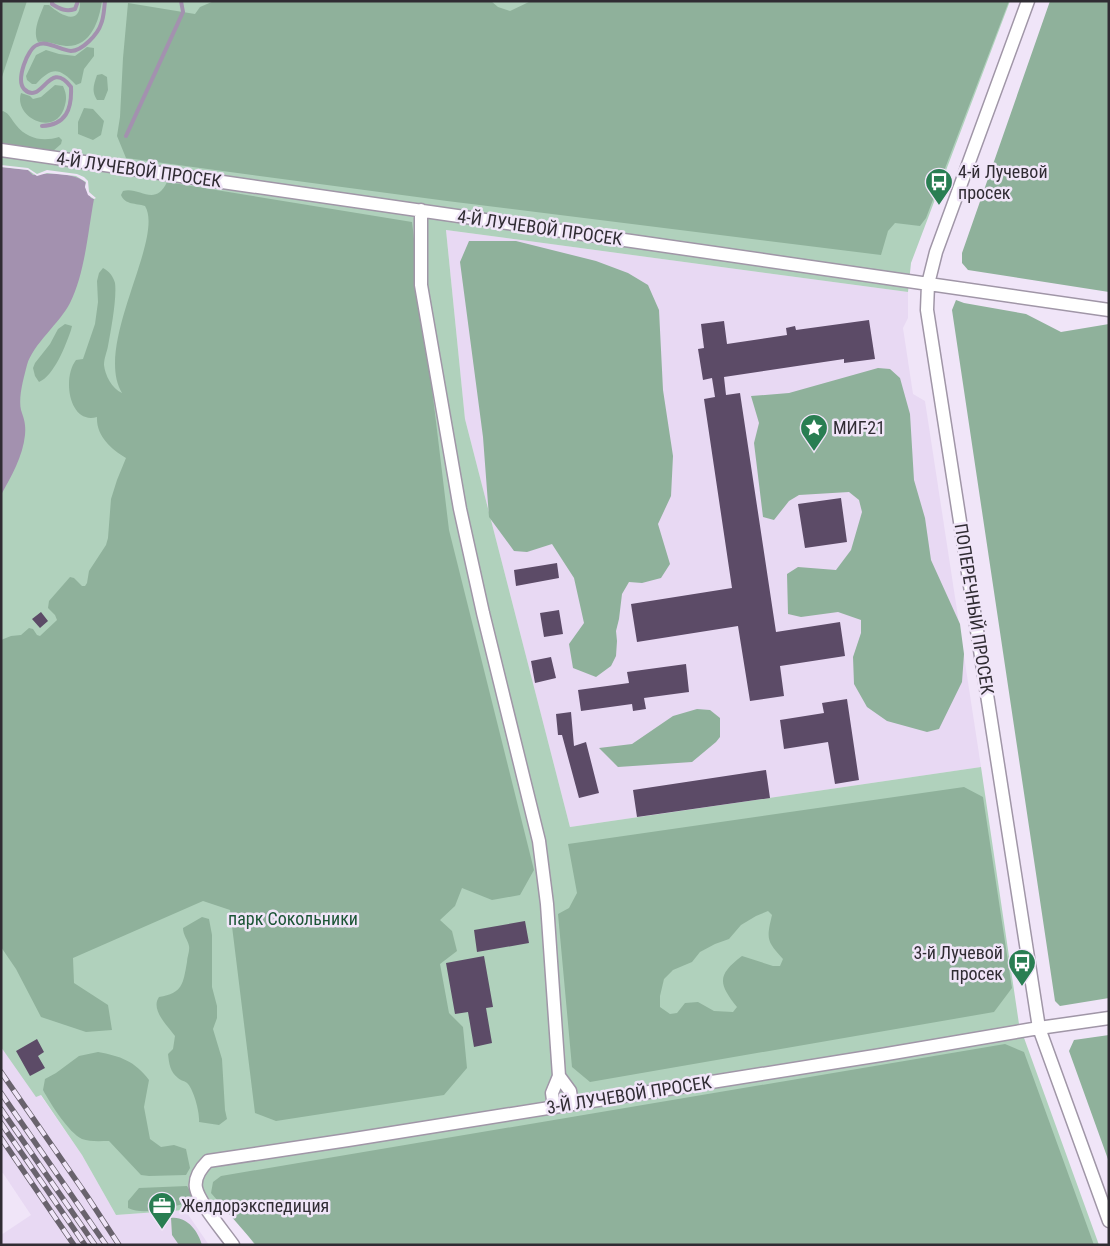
<svg xmlns="http://www.w3.org/2000/svg" width="1110" height="1246" font-family="'Roboto Condensed',sans-serif">
<style>
.built{fill:#e8d9f3}
.green{fill:#b0d1bc}
.forest{fill:#8fb19b;fill-rule:evenodd}
.water{fill:#a391af}
.pier{fill:#f0e5f8}
.lines{fill:none;stroke-linecap:round;stroke-linejoin:round}
.stream{stroke:#a391af;stroke-width:4}
.building{fill:#5c4b67}
.minor-casing{stroke:#a096a7;stroke-width:15}
.minor{stroke:#fff;stroke-width:12}
.rail-casing{stroke:#69636d;stroke-width:5.5}
.rail{stroke:#f0e5f8;stroke-width:4;stroke-dasharray:11;stroke-linecap:butt}
.labels{text-anchor:middle;stroke-width:5;stroke-linejoin:round;paint-order:stroke}
.street-label{font-size:18px;fill:#302c33;stroke:#f0e5f8}
.poi-label{font-size:18px;fill:#302c33;stroke:#f0e5f8;text-anchor:start}
.park-label{font-size:18px;fill:#1c5536;stroke:#f0e5f8}
</style>
<rect width="100%" height="100%" fill="#f0e5f8"/>
<path class="built" d="M446 230 908 292V318L903 328 913 394 925 401 981 767 570 827 465 419Z
M1 1038 82 1155 116 1215 185 1210 209 1245H1V1235L31 1215 3 1173H1Z"/>
<path class="green" d="M1 1H1010L911 263 908 292 446 230 465 419 570 827 981 767 1019 1024 1099 1245H255L223 1201 185 1210 116 1215 82 1155 41 1095 36 1097 1 1047Z"/>
<path class="forest" d="M1 1H27L1 80Z
M80 1H102C99 21 91 47 66 46 56 45 48 41 38 42 32 31 40 16 44 5H49C60 15 81 27 80 1Z
M214 1H491L498 7 510 11 531 1H1009L926 218 920 226 895 223 888 231 881 255 447 201 126 158 117 136 120 117 123 58 128 3 195 14 200 7Z
M1050 1H1109V292L968 270 962 263V253Z
M87 47 94 48V56L84 69 81 83 76 85C59 67 52 67 36 84H32L27 80 26 76 36 55 46 50 59 54 75 56Z
M102 74 107 77 108 90 104 100H97C91 91 94 84 97 75Z
M55 85 63 86C66 93 67 97 65 105 57 139 13 118 21 93L30 96 33 99 41 97Z
M84 108 93 109 104 121 101 135 93 140 78 134V122Z
M3 111C10 114 11 119 16 125 27 139 43 142 59 137L62 140 61 144 52 152 1 145V112Z
M167 182 412 222 449 530 534 870 520 895 492 900 462 888 455 906 440 920 452 931 457 951 440 964 449 1013 463 1027 467 1068 444 1095 276 1121 255 1113 230 910 203 901 73 958 74 983 108 1005 112 1030 86 1032 41 1017 16 969 1 947V640L11 636 21 635 29 628 33 629 37 635 40 636 57 620 55 615 48 608 49 601 70 577 74 578 82 586H85L87 583 89 571 106 545 108 538 111 499 117 480 126 458C111 449 96 436 97 417 69 425 62 378 76 360L83 359 95 324 98 302 97 281 99 273 103 268C109 271 113 276 115 283 117 298 111 330 108 346 107 352 104 358 104 365 105 375 112 389 122 393 93 345 165 239 145 206 136 203 125 205 121 195L123 191C139 186 155 208 167 182Z
M469 241H516L596 261 628 273 648 285 659 310 663 390 673 456 671 496 658 524 670 564 661 578 642 583 629 582 622 594 619 619 616 631 617 641 616 656 611 666 596 677 573 668 569 644 584 623 574 578 552 544 527 552 514 551 489 517 483 437 460 262Z
M956 300 964 303 1026 314 1061 332 1109 324V998L1060 1006 1055 1001 952 310Z
M65 324 72 326 71 330C66 345 54 376 39 382L35 376 33 368 35 363 50 344 58 329Z
M878 368 890 369 900 378 910 414 914 480 925 518 931 560 960 624 964 654 962 682 939 729 927 732 887 721 867 707 854 684 853 657 861 633V620L838 612 801 617 788 614 787 574 798 567 836 570 851 550 862 512 859 500 849 492 799 495 789 501 774 520 763 517 754 443 759 423 751 396 789 393Z
M697 709 710 710 720 718V737L716 742 692 762 618 767 599 748 632 744 673 716Z
M964 787 983 797 1012 988 994 1012 590 1082 572 1067 558 914 569 908 577 893 568 844ZM768 911 772 915C766 940 767 941 783 959L780 966H773L742 956C717 975 718 983 737 1007L733 1012 714 1011 698 1002 685 1003 677 1013 670 1014 660 1007V996L664 979 673 970 692 962 700 952 715 944 729 939 741 925 756 916Z
M202 917 209 919 212 935V987L217 1006V1018L213 1029 222 1059 225 1110 227 1119 219 1125 199 1122C200 1113 194 1091 188 1084 186 1081 181 1081 178 1078 170 1072 169 1063 168 1054L173 1049 175 1036C168 1026 150 1010 159 997 183 993 183 984 187 962 187 957 190 951 189 946 188 940 183 935 183 928Z
M1109 1035V1162L1069 1051 1074 1040Z
M1005 1044 1024 1052 1094 1245H256L211 1193 213 1182 221 1176Z
M98 1052C120 1056 135 1061 149 1080L144 1107 150 1139 161 1147 174 1145 186 1149 190 1168 186 1175 149 1176 141 1175 109 1141C101 1141 90 1142 82 1139 69 1133 50 1103 43 1090L45 1079 56 1073 79 1056Z
M187 1186 192 1194 187 1203C170 1207 145 1216 128 1208V1201L139 1188Z
M171 1218C187 1216 198 1231 202 1245H179L172 1235Z"/>
<path class="water" d="M1 167 28 170 33 175C47 173 75 172 86 183L85 187 91 198 94 199C88 231 85 273 70 303 60 323 33 344 27 365 24 377 18 397 21 410 24 419 26 424 25 435 23 456 11 477 1 495Z"/>
<path class="pier" d="M1 165 28 168 37 174 47 170 77 174 84 177 88 181 89 192 96 198 94 199 88 195 85 187 86 182 76 176 47 173 37 176 28 170 1 167Z"/>
<g class="lines">
<path class="stream" d="M52 1V4C60 9 66 12 75 9L78 1
M42 126C66 125 72 109 71 87 49 57 42 107 24 89 16 80 27 49 37 45 47 40 60 50 71 51 82 51 98 34 101 24 104 17 104 9 105 1
M126 136 183 12 181 1"/>
</g>
<path class="building" d="M869 320 875 359 844 363V359L724 377 726 395 740 393 776 632 840 622 845 656 780 666 784 696 750 701 738 626 637 642 631 604 732 588 704 399 715 397 712 378 703 380 698 349 704 348 701 324 724 321 727 344 787 335 786 328 795 326 796 330Z
M841 498 847 542 805 548 798 504Z
M557 563 559 578 516 586 514 570Z
M559 610 563 634 544 637 540 613Z
M41 612 48 621 40 628 32 619Z
M551 657 556 678 535 683 531 661Z
M686 664 689 692 644 698 646 709 633 711 632 704 581 711 578 690 629 683 627 672Z
M847 699 859 780 835 784 828 742 784 749 780 720 824 713 822 703Z
M571 712 574 746 586 742 599 793 579 798 562 735H558L556 714Z
M766 770 770 798 637 817 633 790Z
M525 921 529 943 477 952 474 930Z
M484 956 493 1007 486 1008 492 1043 474 1047 468 1012 455 1014 446 963Z
M37 1039 44 1052 38 1056 45 1068 30 1076 16 1051Z"/>
<g class="lines">
<defs>
<path id="minor" d="M1028 1 936 252 928 284 927 310 1039 1028 1109 1221
M1 150 1109 310
M421 210V285L460 509 483 613 539 841 547 904 559 1076
M554 1107 552 1093 559 1076 570 1091 572 1104
M233 1245C224 1232 199 1203 196 1188 194 1177 201 1168 208 1161L348 1140 881 1055 1039 1028 1109 1018"/>
</defs>
<use href="#minor" class="minor-casing"/>
<use href="#minor" class="minor"/>
<defs>
<path id="rail" d="M1 1072 87 1196 119 1245
M1 1093 106 1245
M1 1109 95 1245
M1 1123 85 1245
M1 1138 74 1245"/>
</defs>
<use href="#rail" class="rail-casing"/>
<use href="#rail" class="rail"/>
</g>
<defs>
<symbol id="bus-pin" viewBox="-11 -11 22 30"><path d="M0 17L-7.5 6A9.5 9.5 0 1 1 7.5 6Z" fill="#297e52" stroke="#f0e5f8"/><path d="M-5-6H5V4H4V6H2V4H-2V6H-4V4H-5ZM-3.5-4V0h7V-4ZM-3.5 1.2v1.5H-2V1.2ZM2 1.2v1.5H3.5V1.2Z" fill="#fff"/></symbol>
<symbol id="sight-pin" viewBox="-11 -11 22 30"><path d="M0 17L-7.5 6A9.5 9.5 0 1 1 7.5 6Z" fill="#297e52" stroke="#f0e5f8"/><path d="M0-6L1.8-2.2L6-1.7L2.9 1.2L3.7 5.4L0 3.3L-3.7 5.4L-2.9 1.2L-6-1.7L-1.8-2.2Z" fill="#fff"/></symbol>
<symbol id="office-pin" viewBox="-11 -11 22 30"><path d="M0 17L-7.5 6A9.5 9.5 0 1 1 7.5 6Z" fill="#297e52" stroke="#f0e5f8"/><path d="M-6-3h4V-5.5h4V-3h4V5H-6ZM-1-4.5V-3h2v-1.5ZM-6 0V1H6V0Z" fill="#fff"/></symbol>
</defs>
<g fill-rule="evenodd">
<use href="#bus-pin" x="923" y="166" width="32" height="43"/>
<use href="#sight-pin" x="798" y="412" width="32" height="43"/>
<use href="#bus-pin" x="1006" y="947" width="32" height="43"/>
<use href="#office-pin" x="146" y="1190" width="32" height="43"/>
</g>
<g class="labels">
<g class="street-label">
<text transform="translate(139 170) rotate(8)" y="6">4-Й ЛУЧЕВОЙ ПРОСЕК</text>
<text transform="translate(540 228) rotate(8)" y="6">4-Й ЛУЧЕВОЙ ПРОСЕК</text>
<text transform="translate(974 609) rotate(81)" y="6">ПОПЕРЕЧНЫЙ ПРОСЕК</text>
<text transform="translate(629 1095) rotate(-9)" y="6">3-Й ЛУЧЕВОЙ ПРОСЕК</text>
</g>
<g class="poi-label">
<text x="958" y="178">4-й Лучевой<tspan x="958" dy="21">просек</tspan></text>
<text x="833" y="434">МИГ-21</text>
<text x="1003" y="959" text-anchor="end">3-й Лучевой<tspan x="1003" dy="21">просек</tspan></text>
<text x="181" y="1212">Желдорэкспедиция</text>
</g>
<g class="park-label">
<text x="293" y="925">парк Сокольники</text>
</g>
</g>
<rect width="1110" height="1246" fill="none" stroke="#302c33" stroke-width="5"/>
</svg>
